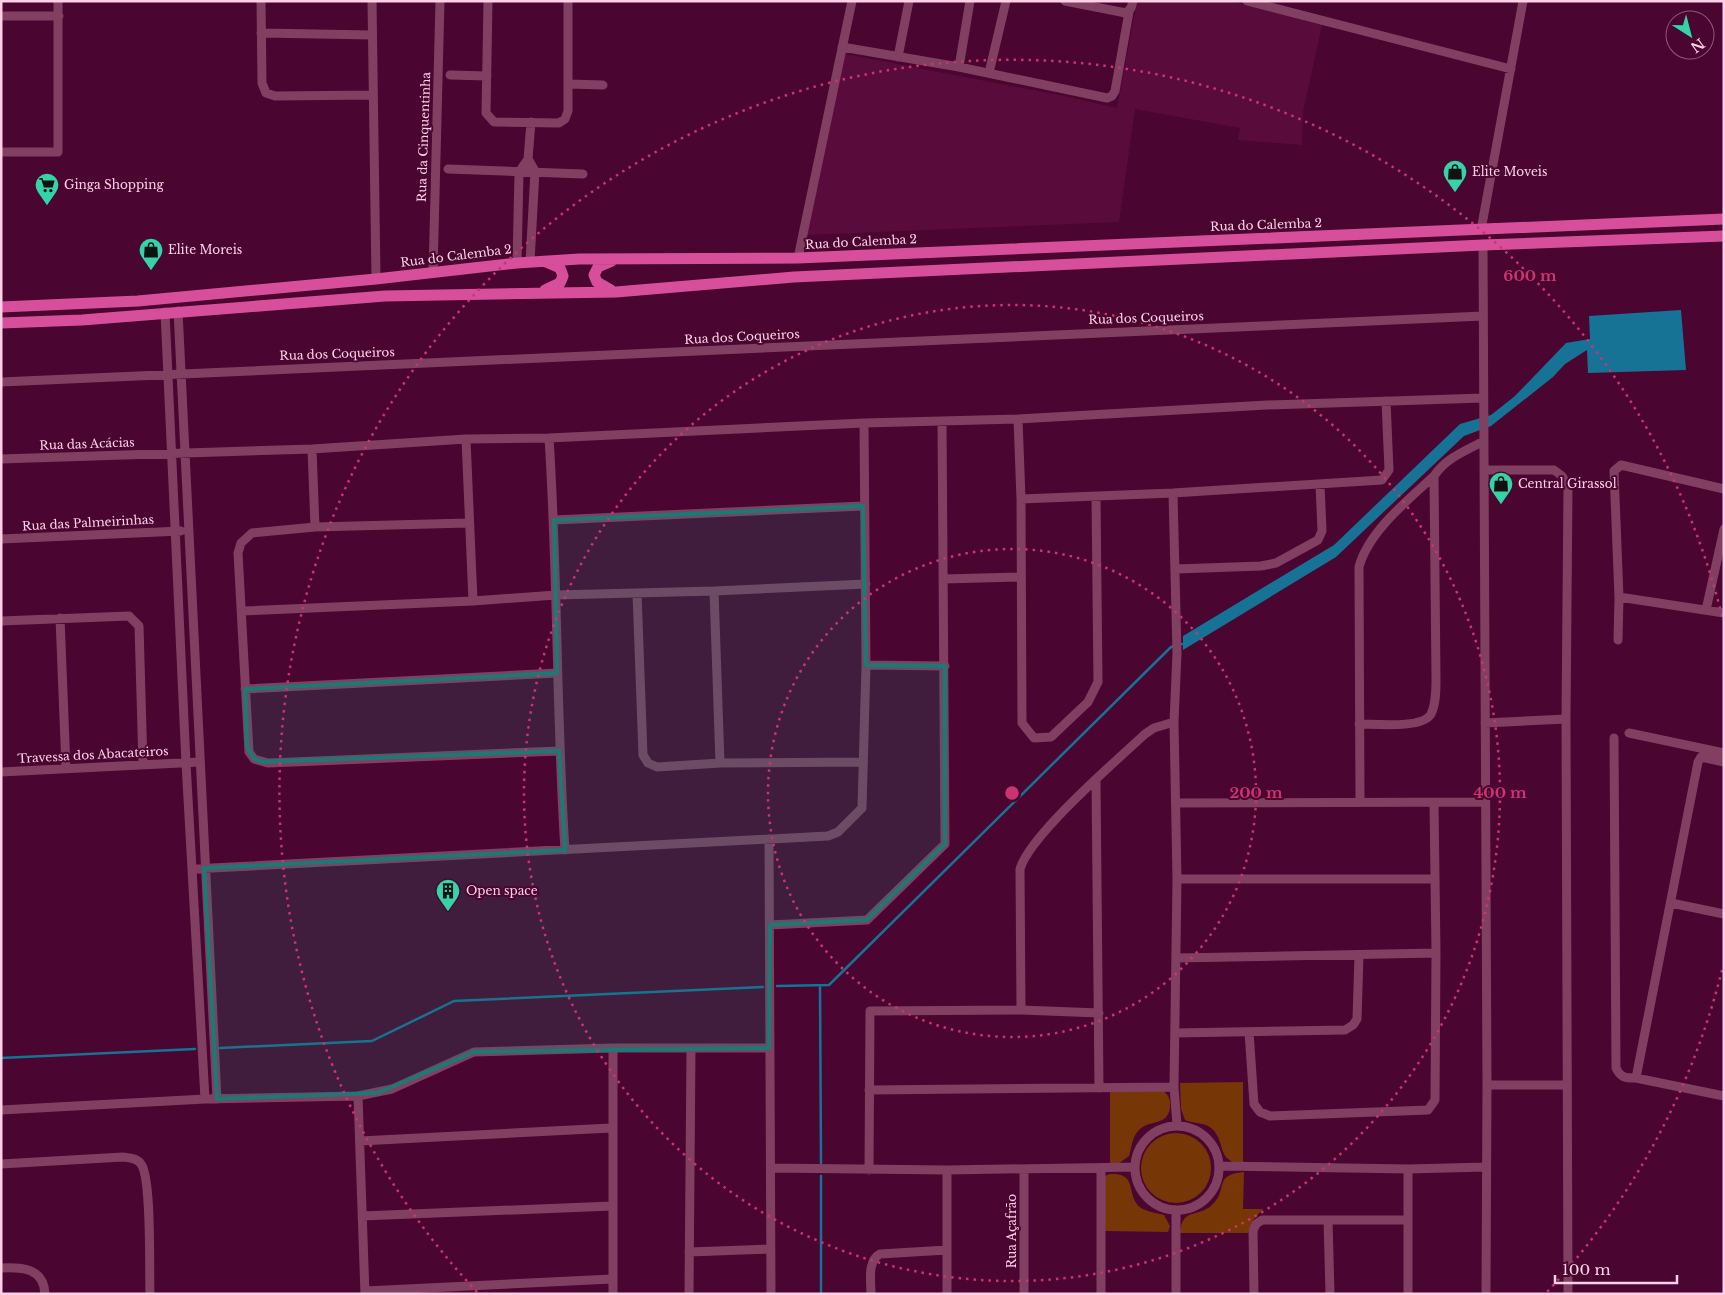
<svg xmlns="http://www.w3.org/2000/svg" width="1725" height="1295" font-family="'Libre Baskerville',serif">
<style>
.built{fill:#590c3b}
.green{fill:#773606}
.water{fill:#167395}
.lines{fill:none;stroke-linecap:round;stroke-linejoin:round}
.stream{stroke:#167395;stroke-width:2.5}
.minor{stroke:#814062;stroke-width:9}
.major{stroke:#d74f9b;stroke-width:11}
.marked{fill:#1b7b74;fill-opacity:0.2;stroke:#1b7b74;stroke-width:4;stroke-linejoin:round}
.ring{fill:none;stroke:#cb3470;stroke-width:2.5;stroke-dasharray:2.5 5}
.labels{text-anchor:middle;stroke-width:4;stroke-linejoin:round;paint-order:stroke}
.street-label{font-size:12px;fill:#fcd1e5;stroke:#4a0530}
.poi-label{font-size:12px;fill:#fcd1e5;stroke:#4a0530;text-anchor:start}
.centre{fill:#cb3470;stroke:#4a0530;stroke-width:2.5}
.ring-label{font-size:15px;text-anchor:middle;font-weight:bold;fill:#cb3470;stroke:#4a0530;stroke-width:4;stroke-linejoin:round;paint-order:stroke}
</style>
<rect width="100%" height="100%" fill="#4a0530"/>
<path class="built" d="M1137 1H1231L1322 25 1303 112 1302 145 1238 140 1240 128 1135 109 1119 222 805 235 845 54 1064 96 1117 108Z"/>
<path class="green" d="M1243 1082V1164C1215 1162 1227 1141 1211 1128 1204 1122 1194 1124 1185 1120L1181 1109 1180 1083Z
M1162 1090C1168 1094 1171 1099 1170 1107 1168 1127 1149 1119 1139 1130 1132 1137 1132 1146 1129 1156L1118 1164 1110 1163V1092Z
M1141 1168a35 35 0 1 1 70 0a35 35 0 1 1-70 0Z
M1244 1172 1243 1209H1263L1253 1220 1248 1233H1180C1182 1207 1198 1218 1212 1205 1229 1189 1212 1175 1244 1172Z
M1110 1174C1139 1172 1125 1196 1141 1208 1148 1212 1157 1213 1164 1215L1170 1226 1168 1232 1104 1231V1176Z"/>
<path class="water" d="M1681 310 1686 370 1588 373 1587 350 1565 364 1553 377 1491 426 1464 436 1336 557 1183 650V636L1334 545 1460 424 1491 415 1515 396 1566 343 1590 339 1589 316Z"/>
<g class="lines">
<path class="stream" d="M777 986 829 985 1171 647 1182 644
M820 986 821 1163
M220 1048 372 1041 454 1001 763 987
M1 1058 195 1049
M821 1176V1294"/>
<path class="minor" d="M261 1 262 83 266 93 275 96 373 95
M372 1 376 279
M488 1 486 113 494 122 559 123 565 119 568 111V1
M1065 1 1126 13 1131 8 1133 1
M1247 1 1511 69
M1 16H59
M261 33 372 35
M842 47 959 67 1107 98 1112 96 1115 91 1129 12
M898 57 909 1
M959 67 970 1
M989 73 1006 1
M450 75 487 76
M568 84 603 85
M1 152H58V1
M528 159 535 171 530 262
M448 169 583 174
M1481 230 1523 1
M1483 245 1487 1085 1486 1294
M798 258 852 1
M517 263 519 172 528 159 531 122
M433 273 440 1
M178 311 217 1099
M165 312 186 763 205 1099
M1 382 1483 316
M1018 419 1021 499 1022 723 1034 738 1051 737 1088 702 1098 682 1096 497
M549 438C558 575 556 713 565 850
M466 439 473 601
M312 449 315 527
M1 459 312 449 466 439 549 438 864 423 1018 419 1267 405 1483 398
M1484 470H1554L1562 476 1568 487 1566 719 1568 1294
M1173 493 1177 653 1174 722 1177 879 1174 1087 1177 1125
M1021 499 1173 493 1382 480 1389 470 1386 401
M554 520 863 506
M468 523 315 527 252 533 241 543 238 553 249 752 254 759 268 763 559 751
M1 539 181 531
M1176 569 1261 566 1276 563 1318 540 1322 531 1320 484
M944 579 1021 577
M714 591 720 763
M637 593 643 755 648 763 657 767 720 763 863 762
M1619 597 1724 613
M1706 610 1724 529
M242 611 473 601 556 595 714 591 866 584
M60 618 66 768
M1 621 129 616 139 626 143 765
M1618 640 1619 597 1614 471 1621 465 1724 489
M866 665 945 666
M245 689 557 673
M1485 723 1566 719
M1359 724C1375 724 1423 729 1431 714 1436 704 1436 690 1436 679L1434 476C1446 458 1465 451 1484 441
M1629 733 1724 753
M1614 738 1616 1068C1621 1078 1625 1078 1636 1078L1724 1096
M1 772 200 762
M1096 781 1099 1088
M1360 801 1359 567C1368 532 1408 500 1434 476
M1176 803 1485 802
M769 839 771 1294
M192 869 828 836 838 832 862 808 866 665 864 423
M1177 879H1435
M1671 903 1724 914
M770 925 867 920 945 844 942 421
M1176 958 1436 953
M1021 1010 1020 869C1030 835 1116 761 1145 734L1154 728 1174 722
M1249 1032 1254 1104 1260 1112 1270 1116 1428 1110 1435 1100 1436 953 1434 803
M1175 1033 1345 1030 1353 1025 1357 1019 1359 955
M613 1048V1294
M1636 1078 1698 762 1701 757 1724 762
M1487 1085H1567
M869 1090 1174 1087
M358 1096 365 1294
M1 1110 205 1099 358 1096 392 1089 474 1052 613 1048H769
M1135 1168a42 42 0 1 1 84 0a42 42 0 1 1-84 0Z
M360 1141 611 1128
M1 1164 123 1157C130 1158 137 1158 141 1164 152 1178 149 1271 150 1294
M1220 1166 1408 1169 1486 1167
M771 1168 947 1170 1134 1167
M869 1170 870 1011 1021 1010 1099 1013
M947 1170V1294
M1176 1210V1294
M362 1216 612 1206
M1328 1220 1330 1294
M689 1252 770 1249
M1 1268C22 1267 44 1268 45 1294
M365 1291 612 1279
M689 1294 691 1049
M871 1294C871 1281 867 1261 880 1254L947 1250
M1024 1294V1169
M1101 1294V1168
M1254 1294 1253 1231 1256 1224 1262 1220H1408
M1408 1294V1169"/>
<path class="major" d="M545 290 560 283 563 276 560 268 546 262
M611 290 597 282 594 275 598 267 612 261
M1 307 138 301 376 279 517 263 579 259 798 258 1724 219
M1 323 82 320 385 296 616 292 794 277 1483 245 1724 236"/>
</g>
<path class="marked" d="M863 506 866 665 945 666V844L867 920 770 925 769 1048 474 1052 378 1093 217 1099 204 868 565 850 559 751 262 762 254 759 247 747 245 689 557 673 554 520Z"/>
<g class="ring">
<circle cx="1012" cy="793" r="244"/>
<circle cx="1012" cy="793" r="488"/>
<path d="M1722 970A732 732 0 0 1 1547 1292M477 1292A732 732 0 1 1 1722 616"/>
</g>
<defs>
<symbol id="shop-pin" viewBox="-11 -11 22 30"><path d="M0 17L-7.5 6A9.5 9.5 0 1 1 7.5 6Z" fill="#34d4a8" stroke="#4a0530"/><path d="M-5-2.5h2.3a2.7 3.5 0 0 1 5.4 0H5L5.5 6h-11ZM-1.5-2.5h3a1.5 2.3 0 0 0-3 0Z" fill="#111"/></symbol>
<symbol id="supermarket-pin" viewBox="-11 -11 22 30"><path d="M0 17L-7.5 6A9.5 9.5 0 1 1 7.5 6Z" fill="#34d4a8" stroke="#4a0530"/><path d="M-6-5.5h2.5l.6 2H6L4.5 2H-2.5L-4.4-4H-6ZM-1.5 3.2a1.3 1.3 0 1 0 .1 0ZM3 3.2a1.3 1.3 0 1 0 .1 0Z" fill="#111"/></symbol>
<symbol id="building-pin" viewBox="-11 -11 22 30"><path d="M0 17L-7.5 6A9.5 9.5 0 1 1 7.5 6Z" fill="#34d4a8" stroke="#4a0530"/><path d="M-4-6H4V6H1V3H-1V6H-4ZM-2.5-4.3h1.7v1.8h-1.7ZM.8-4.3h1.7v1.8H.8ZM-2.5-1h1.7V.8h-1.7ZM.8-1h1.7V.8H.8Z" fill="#111"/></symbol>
</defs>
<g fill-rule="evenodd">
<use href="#shop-pin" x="1441" y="158" width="28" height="38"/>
<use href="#supermarket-pin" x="33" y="171" width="28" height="38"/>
<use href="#shop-pin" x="137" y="236" width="28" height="38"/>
<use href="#shop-pin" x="1487" y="470" width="28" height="38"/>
<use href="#building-pin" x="434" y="877" width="28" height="38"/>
</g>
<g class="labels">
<g class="street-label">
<text transform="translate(424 137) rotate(-88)" y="4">Rua da Cinquentinha</text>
<text transform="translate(1266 225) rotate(-2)" y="4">Rua do Calemba 2</text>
<text transform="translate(861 242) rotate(-3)" y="4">Rua do Calemba 2</text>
<text transform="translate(456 256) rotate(-7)" y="4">Rua do Calemba 2</text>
<text transform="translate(1146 318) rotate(-2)" y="4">Rua dos Coqueiros</text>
<text transform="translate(742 337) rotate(-3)" y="4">Rua dos Coqueiros</text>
<text transform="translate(337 354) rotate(-2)" y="4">Rua dos Coqueiros</text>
<text transform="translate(87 444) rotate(-2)" y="4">Rua das Acácias</text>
<text transform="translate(88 523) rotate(-3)" y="4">Rua das Palmeirinhas</text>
<text transform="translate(93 755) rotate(-3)" y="4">Travessa dos Abacateiros</text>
<text transform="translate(1012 1231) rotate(-90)" y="4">Rua Açafrão</text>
</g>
<g class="poi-label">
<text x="1472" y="176">Elite Moveis</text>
<text x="64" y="189">Ginga Shopping</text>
<text x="168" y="254">Elite Moreis</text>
<text x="1518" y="488">Central Girassol</text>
<text x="466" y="895">Open space</text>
</g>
</g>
<circle cx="1012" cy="793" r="8" class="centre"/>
<g class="ring-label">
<text x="1530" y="281">600 m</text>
<text x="1256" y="798">200 m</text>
<text x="1500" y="798">400 m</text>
</g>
<rect width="1725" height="1295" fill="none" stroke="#fcd1e5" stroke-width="5"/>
<g transform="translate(1690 35) rotate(144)"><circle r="24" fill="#4a0530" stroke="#915778"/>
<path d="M0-4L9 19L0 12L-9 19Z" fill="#34d4a8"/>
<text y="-8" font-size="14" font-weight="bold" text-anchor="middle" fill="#fcd1e5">N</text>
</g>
<path d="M1555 1275v8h122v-8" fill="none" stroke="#fcd1e5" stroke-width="2.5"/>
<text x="1562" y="1275" font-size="15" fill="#fcd1e5" stroke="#4a0530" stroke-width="4" paint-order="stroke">100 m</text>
</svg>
